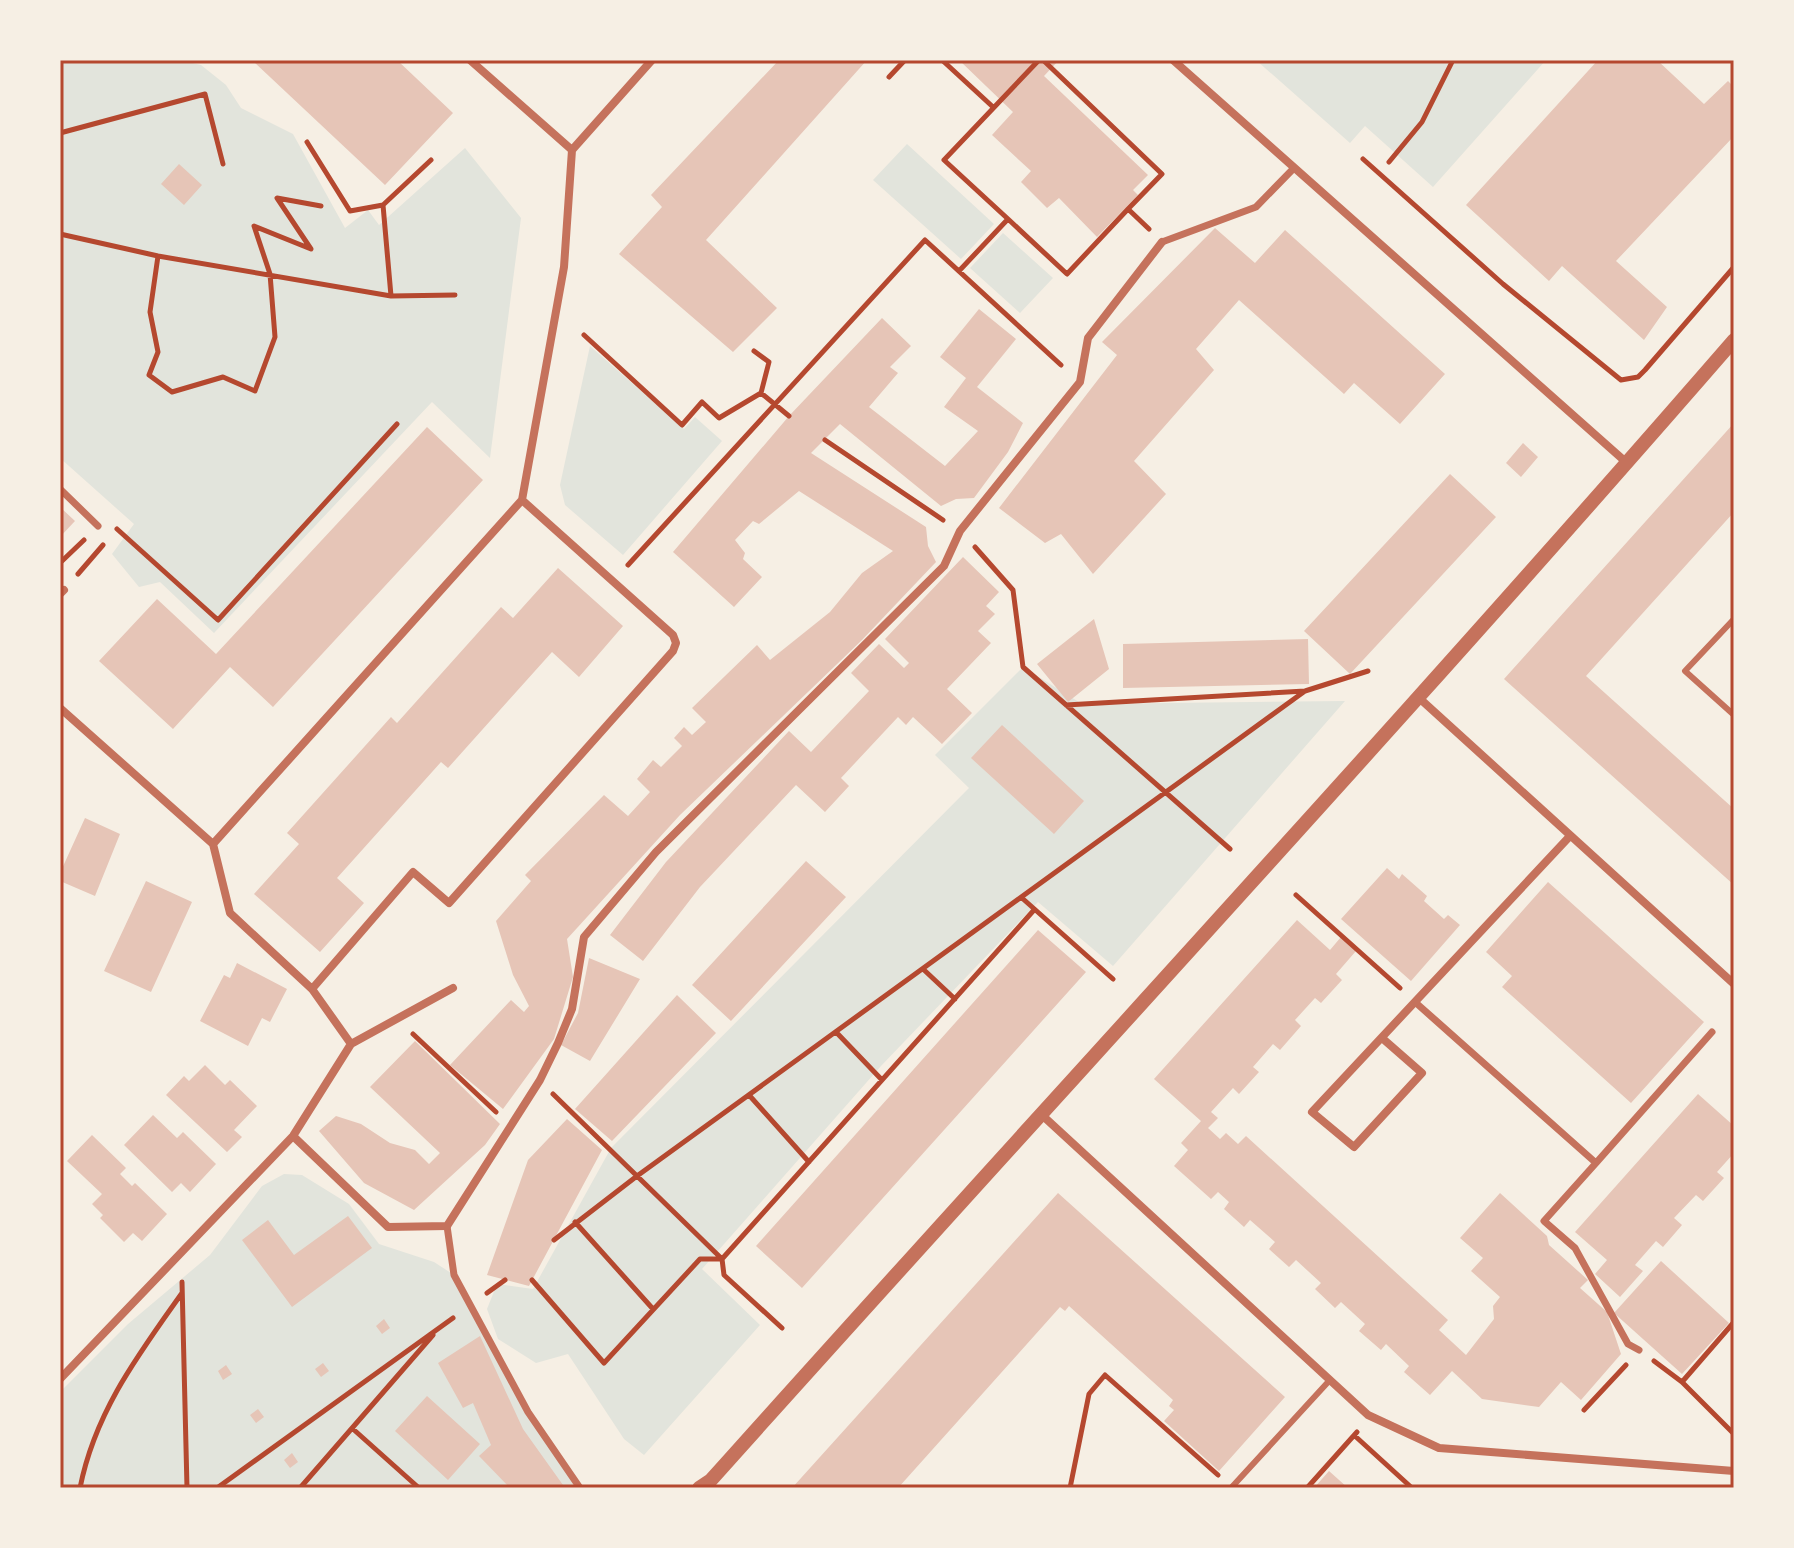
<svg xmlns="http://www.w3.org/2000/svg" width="1794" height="1548" font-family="'Open Sans',sans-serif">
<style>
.green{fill:#e2e4dc}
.building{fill:#e6c5b7}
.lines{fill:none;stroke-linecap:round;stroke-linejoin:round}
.path{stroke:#b5482f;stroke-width:5}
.service{stroke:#c5725c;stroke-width:6}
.pedestrian{stroke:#c5725c;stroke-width:7}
.minor{stroke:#c5725c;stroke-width:8}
.tertiary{stroke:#c5725c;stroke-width:14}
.neatline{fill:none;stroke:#b5482f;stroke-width:3}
</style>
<rect width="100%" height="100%" fill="#f6efe4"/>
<path class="green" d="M60 60H179L201 65 226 85 241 108 293 134 345 228 368 210 379 225 465 148 521 218 490 458 432 402 214 633 160 582 139 587 112 554 134 524 60 458Z
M1256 60H1546L1433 187 1365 126 1350 143Z
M907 144 994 224 961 259 873 180Z
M1003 233 1053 278 1020 313 970 268Z
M590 346 684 429 695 417 722 441 623 555 565 505 560 485Z
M1023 667 1082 704 1345 701 1113 966 1038 902 881 1066 702 1269 760 1325 644 1455 624 1439 568 1354 536 1363 498 1339 487 1309 497 1284 533 1289 611 1148 969 788 935 755Z
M284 1174 302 1175 349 1204 379 1244 434 1262 454 1275 527 1410 580 1488H60V1392L128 1324 210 1255 262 1186Z"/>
<path class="building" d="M252 60H397L453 113 385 185Z
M779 60H867L706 240 777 308 733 352 619 254 662 207 651 195Z
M959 60H1059L1044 76 1148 175 1133 190 1138 195 1097 237 1059 198 1047 208 1021 182 1031 171 992 135 1013 112Z
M1598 60H1657L1704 104 1728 81 1734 87V136L1616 261 1667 307 1644 340 1562 266 1549 281 1466 205Z
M179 164 202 185 184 205 161 184Z
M1215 228 1255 263 1285 230 1445 374 1400 424 1354 383 1344 394 1239 300 1196 349 1214 370 1134 461 1166 494 1093 574 1061 534 1045 543 999 508 1117 355 1102 342Z
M979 309 1016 339 977 387 1023 423 1008 452 974 498 956 499 941 506 840 424 811 453 926 527 928 546 936 562 862 640 680 815 567 939 573 977 554 1039 503 1109 450 1065 511 1000 524 1012 529 1006 513 975 496 921 531 881 525 875 604 795 628 816 650 792 637 779 653 760 661 767 682 746 674 738 684 727 692 735 706 722 692 708 757 645 770 660 830 612 862 573 893 551 799 491 759 524 753 521 735 540 745 553 743 559 762 577 734 607 673 552 789 416 882 318 911 346 890 367 898 373 869 407 945 466 978 431 944 407 966 378 940 357Z
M1734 423V512L1586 676 1734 809V885L1504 679Z
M427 427 483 480 273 707 230 667 173 729 99 661 157 599 216 654Z
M1523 443 1538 457 1521 477 1506 463Z
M1450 474 1496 517 1350 674 1304 631Z
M60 507 75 521 60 537Z
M963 557 999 592 986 606 995 614 978 631 991 643 947 689 972 713 942 744 913 717 906 725 898 717 841 778 849 786 825 812 796 785 700 887 643 961 610 935 666 862 789 731 811 752 869 691 851 673 879 644 904 668 909 663 885 639Z
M558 568 623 626 579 677 552 652 448 768 441 762 337 878 364 903 320 952 254 894 299 844 287 833 391 717 397 723 501 607 513 618Z
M1094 619 1109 669 1068 702 1037 664Z
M1308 639 1309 684 1123 688V644Z
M1002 725 1084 801 1054 834 971 758Z
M85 818 120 834 95 896 60 881V873Z
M806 861 846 897 731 1021 692 985Z
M1387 868 1399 879 1402 874 1427 896 1424 901 1444 919 1448 915 1460 925 1411 981 1341 919Z
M146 881 192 902 151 992 104 971Z
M1548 882 1704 1022 1631 1103 1502 987 1512 976 1486 952Z
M1297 920 1330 950 1341 937 1356 951 1336 974 1342 980 1321 1003 1315 998 1295 1020 1301 1026 1280 1050 1273 1044 1253 1067 1259 1072 1239 1094 1233 1088 1211 1112 1218 1118 1208 1128 1220 1139 1226 1133 1238 1144 1246 1136 1448 1320 1439 1330 1466 1355 1494 1319 1493 1306 1500 1297 1471 1271 1483 1258 1460 1238 1500 1193 1547 1236 1549 1245 1588 1280 1580 1288 1607 1312 1621 1354 1581 1400 1561 1382 1539 1407 1482 1399 1452 1371 1430 1395 1404 1372 1409 1366 1386 1344 1381 1350 1359 1331 1365 1324 1341 1302 1335 1308 1315 1289 1321 1283 1296 1260 1289 1267 1269 1249 1275 1242 1250 1220 1244 1227 1224 1209 1229 1202 1218 1192 1211 1199 1174 1166 1188 1150 1181 1143 1201 1121 1154 1079Z
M1038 930 1086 972 802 1288 756 1246Z
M589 958 640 979 590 1061 561 1045 578 1013Z
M237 963 287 989 270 1022 262 1018 248 1046 200 1021 224 975 230 978Z
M677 995 716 1033 612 1141 575 1109Z
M415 1041 500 1124 485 1145 414 1210 364 1183 319 1131 336 1116 361 1124 390 1143 415 1150 429 1164 440 1153 370 1087Z
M205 1065 225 1085 230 1080 257 1106 234 1130 242 1137 227 1152 166 1095 184 1076 189 1081Z
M1698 1094 1734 1126V1153L1717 1172 1724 1178 1703 1201 1696 1195 1674 1218 1682 1225 1663 1247 1656 1241 1635 1265 1643 1271 1620 1297 1595 1274 1607 1260 1575 1232Z
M153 1115 177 1138 183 1132 216 1164 190 1192 181 1183 172 1192 124 1145Z
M567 1119 602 1150 529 1286 487 1275 528 1160Z
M92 1135 126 1168 120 1174 132 1186 135 1183 167 1214 142 1241 133 1233 124 1242 100 1218 103 1215 92 1204 102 1194 67 1161Z
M1058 1193 1285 1397 1219 1471 1164 1421 1174 1410 1169 1406 1173 1400 1069 1306 1065 1311 1060 1307 898 1488H792Z
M348 1216 372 1248 292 1307 242 1240 268 1220 294 1255Z
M1661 1261 1729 1323 1682 1374 1614 1313Z
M384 1319 390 1328 382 1334 376 1326Z
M480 1336 523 1429 563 1485 510 1488 479 1456 491 1445 473 1403 463 1408 438 1363Z
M323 1363 329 1371 321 1377 315 1369Z
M226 1365 232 1374 223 1380 218 1371Z
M427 1396 480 1444 448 1480 395 1431Z
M258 1409 264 1417 256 1423 250 1415Z
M292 1453 298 1462 290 1468 284 1460Z
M1329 1471 1348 1488H1314Z"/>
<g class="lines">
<path class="path" d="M942 60 993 107
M1043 60 1162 174 1128 209
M889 77 905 60
M60 133 205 94 223 164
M307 142 350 211 383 205 391 296 455 295
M1363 159 1503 284 1621 380 1638 377 1645 370 1734 267
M1389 162 1422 122 1453 60
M383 205 431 160
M1008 219 1067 274 1128 209 1149 229
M60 234 158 256 391 296
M158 256 150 312 158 352 149 375 172 392 223 377 255 391 275 337 270 274 254 226 311 249 277 198 321 206
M959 271 1008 219 944 160 1039 60
M584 335 682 425 702 402 719 418 761 393 769 362 754 351
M761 393 789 416
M825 440 943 520
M117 529 218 620 397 424
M975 547 1013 590 1023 667 1230 849
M62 561 84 540
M628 565 925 240 1061 365
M78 574 103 545
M1066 705 1305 691 1368 671
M1296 895 1400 988
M1022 898 1113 979
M923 969 955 999
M836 1032 882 1080
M413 1034 496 1112
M553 1094 722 1259 724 1275 782 1328
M749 1095 809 1162
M575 1222 653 1309
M554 1240 637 1176 1305 691
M532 1280 604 1363 700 1259H722L1034 910
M182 1282 187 1488
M487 1293 505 1280
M1734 1322 1682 1382 1734 1434
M1654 1361 1682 1382
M1584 1410 1626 1365
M353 1429 419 1488
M1355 1436 1412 1488
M80 1488C95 1412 138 1355 182 1293
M217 1488 453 1318
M300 1488 433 1335
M1070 1488 1089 1394 1105 1375 1218 1475
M1307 1488 1357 1432"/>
<path class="service" d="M1734 619 1685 671 1734 715
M1231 1488 1329 1381"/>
<path class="pedestrian" d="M1162 242 1256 207 1294 168
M60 489 98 526
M1415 1002 1596 1163 1544 1221 1575 1248 1628 1344 1639 1350
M1596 1163 1712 1032
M447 1226 454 1275 528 1412 580 1488"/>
<path class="minor" d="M470 60 572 150
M1173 60 1627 463
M60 594 64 590
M1418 697 1734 984
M60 708 213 844 230 913 312 989 351 1044
M213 844 522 500 564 267 572 150 652 60
M312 989 413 872 449 903 673 651 676 643 673 635 522 500
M1382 1038 1422 1073 1354 1147 1312 1112 1570 836
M1043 1116 1368 1415 1439 1448 1734 1471
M293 1136 388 1227 447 1226 540 1080 558 1043 572 1009 584 937 656 852 944 566 960 531 1080 382 1088 338 1162 242
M60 1379 293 1136 351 1044 453 988"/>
<path class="tertiary" d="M699 1488 711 1480C1051 1100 1399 726 1734 340"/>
</g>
<rect width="1794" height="1548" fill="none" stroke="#f6efe4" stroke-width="124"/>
<rect x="62" y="62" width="1670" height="1424" class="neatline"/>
</svg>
